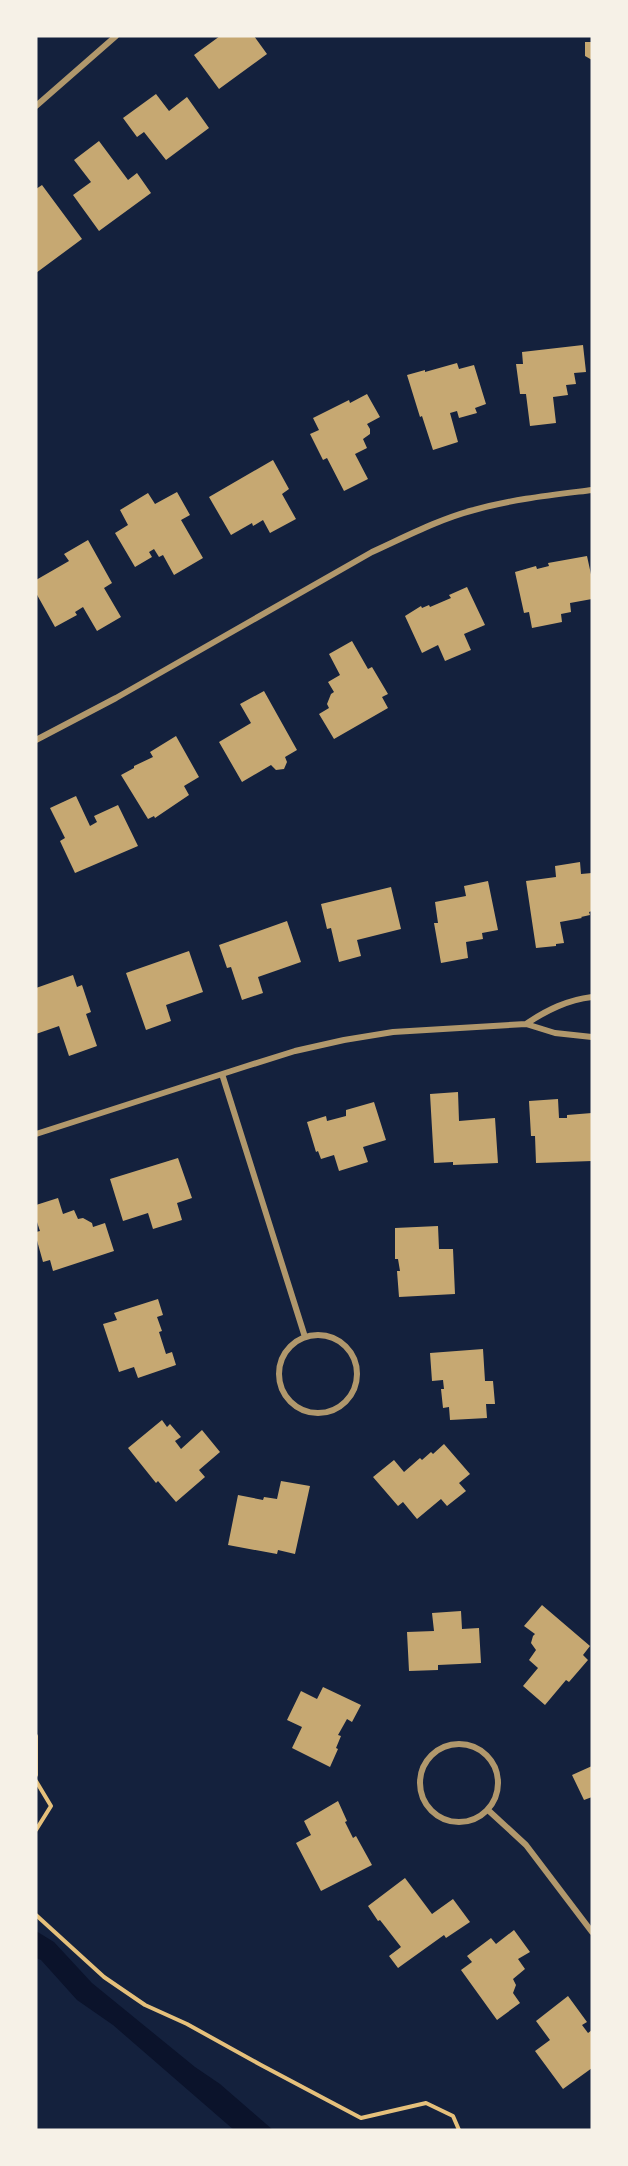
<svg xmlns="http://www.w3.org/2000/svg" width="628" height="2166" font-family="Montserrat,sans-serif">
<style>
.water{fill:#0b132b}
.building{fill:#c6a872}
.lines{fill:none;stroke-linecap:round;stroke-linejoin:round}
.path{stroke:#e5c07b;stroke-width:4}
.minor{stroke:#b1986c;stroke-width:6}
</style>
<rect width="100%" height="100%" fill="#14213d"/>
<path class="water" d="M36 1931 54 1942 92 1983 195 2067 220 2084 273 2130H234L113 2025 77 2000 41 1960 36 1958Z"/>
<path class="building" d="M220 36H254L267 54 219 89 194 55Z
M585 42H592V60L585 56Z
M156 94 169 111 187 97 209 128 166 160 144 132 137 137 123 118Z
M99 141 128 180 137 173 151 193 99 231 73 195 91 182 74 160Z
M42 185 82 239 36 273V189Z
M583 345 586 372 574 373 576 384 566 385 568 395 553 397 556 423 530 426 526 394H520L516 364H523L522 352Z
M457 363 459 369 474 365 486 404 475 408 477 413 459 418 457 411 450 413 458 442 433 450 422 416 420 417 407 375 425 370V372Z
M367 394 380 417 367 424 370 429V434L363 439 367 448 355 454 368 479 344 491 327 458 323 460 310 434 319 430 313 418 349 400 350 403Z
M273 460 289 489 282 494 296 519 270 533 263 520 253 526 252 523 231 535 209 497Z
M177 492 190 515 181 520 203 558 174 575 163 555 159 557 154 549 149 552 152 557 135 567 115 533 128 525 120 510 148 493 155 504Z
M88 540 112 583 104 588 121 617 97 631 83 607 75 612 77 615 55 627 36 593V580L69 561 64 554Z
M587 556 592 579V599L570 603 571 612 561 614 562 622 532 628 529 612 524 613 515 572 536 566 537 569 549 566 548 563Z
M467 587 485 625 464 634 471 650 445 661 438 645 422 653 405 616 421 606 422 608 429 605 430 607 451 598 449 595Z
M352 641 368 669 372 667 388 694 382 697 388 708 334 739 319 714 329 708 327 704 331 694 334 692 328 682 340 675 329 654Z
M264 691 297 750 285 757 287 762 284 769 276 770 271 765 242 782 219 742 251 723 240 704Z
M176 736 199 777 184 786 189 795 155 818 154 816 148 819 121 775 134 768V766L153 757 150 752Z
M76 796 90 826 97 822 94 816 118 805 138 846 75 873 60 841 65 838 50 808Z
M580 862 581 874 592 873V911L589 912 590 915 581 917 582 918 560 922 564 943 556 944V946L536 948 526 881 556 877 555 866Z
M488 881 498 930 482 933 483 939 466 942 468 958 441 963 434 923H438L435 902 466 896 464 886Z
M391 887 401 929 357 940 361 956 339 962 331 928 327 929 321 904Z
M287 921 301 962 258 977 263 993 242 1000 231 967 227 968 219 945Z
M189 951 203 992 166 1005 171 1021 146 1030 126 973Z
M73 975 77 987 82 985 91 1012 86 1014 97 1046 69 1056 59 1026 36 1034V988Z
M458 1092 459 1121 495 1118 498 1163 453 1165V1162L434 1163 430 1094Z
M558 1099 559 1118H567V1115L592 1113V1161L536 1163 535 1136H531L529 1101Z
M374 1102 386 1140 363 1147 368 1162 339 1171 334 1155 321 1159 318 1151 316 1152 307 1122 326 1116 327 1121 346 1116V1110Z
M178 1158 192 1198 177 1203 182 1220 153 1229 148 1213 123 1221 110 1179Z
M58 1198 63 1214 74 1210 78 1219 83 1218 92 1223 93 1227 105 1223 114 1251 53 1271 50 1260 43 1262 36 1237V1232L40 1231 36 1219V1205Z
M438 1226 439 1249H453L455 1294 399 1297 397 1271H400L398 1259H395V1228Z
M158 1299 163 1315 157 1317 162 1331 159 1332 166 1354 172 1352 176 1365 138 1378 134 1367 119 1372 103 1324 117 1320 114 1313Z
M483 1349 485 1381H493L495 1404H486L487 1418 450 1420 449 1407 443 1408 441 1389H444L443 1380 432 1381 430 1353Z
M162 1420 167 1427 170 1424 181 1437 175 1441 181 1449 202 1430 220 1452 199 1470 205 1477 176 1502 158 1481 156 1483 128 1448Z
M444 1444 470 1474 459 1483 466 1491 447 1506 441 1499 417 1519 403 1502 398 1506 373 1477 394 1460 404 1472 420 1458 422 1460 431 1452 433 1454Z
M281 1481 310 1486 295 1554 278 1550 277 1554 228 1545 238 1495 263 1500 264 1497 277 1499Z
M542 1605 590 1646 583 1655 588 1660 569 1682 566 1680 545 1705 523 1686 538 1668 529 1660 536 1650 531 1643 533 1636 535 1634 524 1626Z
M461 1611 462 1629 479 1628 481 1663 438 1665V1670L409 1671 407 1632 434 1631 432 1613Z
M323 1687 361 1705 352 1722 347 1719 338 1735 341 1736 336 1748 338 1749 330 1767 292 1748 302 1727 287 1720 301 1691 317 1699Z
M592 1766V1797L584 1800 572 1775Z
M338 1801 347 1821 345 1822 353 1838 356 1836 372 1865 321 1891 296 1843 311 1835 304 1821Z
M405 1878 432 1914 453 1899 470 1922 446 1938 444 1935 398 1968 389 1956 401 1947 380 1920 378 1921 368 1906Z
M514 1930 530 1952 518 1959 525 1969 513 1979 516 1985 513 1993 520 2003 497 2020 461 1970 472 1962 467 1956 491 1938 496 1944Z
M568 1996 587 2022 582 2025 588 2033 592 2030V2068L563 2089 535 2051 550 2040 536 2021Z"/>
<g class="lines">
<path class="path" d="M36 1736V1775
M36 1781 51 1806 36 1830
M36 1915 104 1977 145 2005 187 2024 261 2065 361 2118 426 2103 453 2116 459 2130"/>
<path class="minor" d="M36 106 116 36
M36 740 116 698 372 552C405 537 439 519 474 510 513 499 552 495 592 490
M526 1024C547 1010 567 1000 592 997
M222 1074 305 1337
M36 1134 247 1066 295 1051 344 1040 393 1032 526 1024 555 1033 592 1037
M279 1374a39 39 0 1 1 78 0a39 39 0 1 1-78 0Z
M420 1783a39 39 0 1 1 78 0a39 39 0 1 1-78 0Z
M488 1810 526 1845 592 1932"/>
</g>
<rect width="628" height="2166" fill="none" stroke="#f6f1e7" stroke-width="75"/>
</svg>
